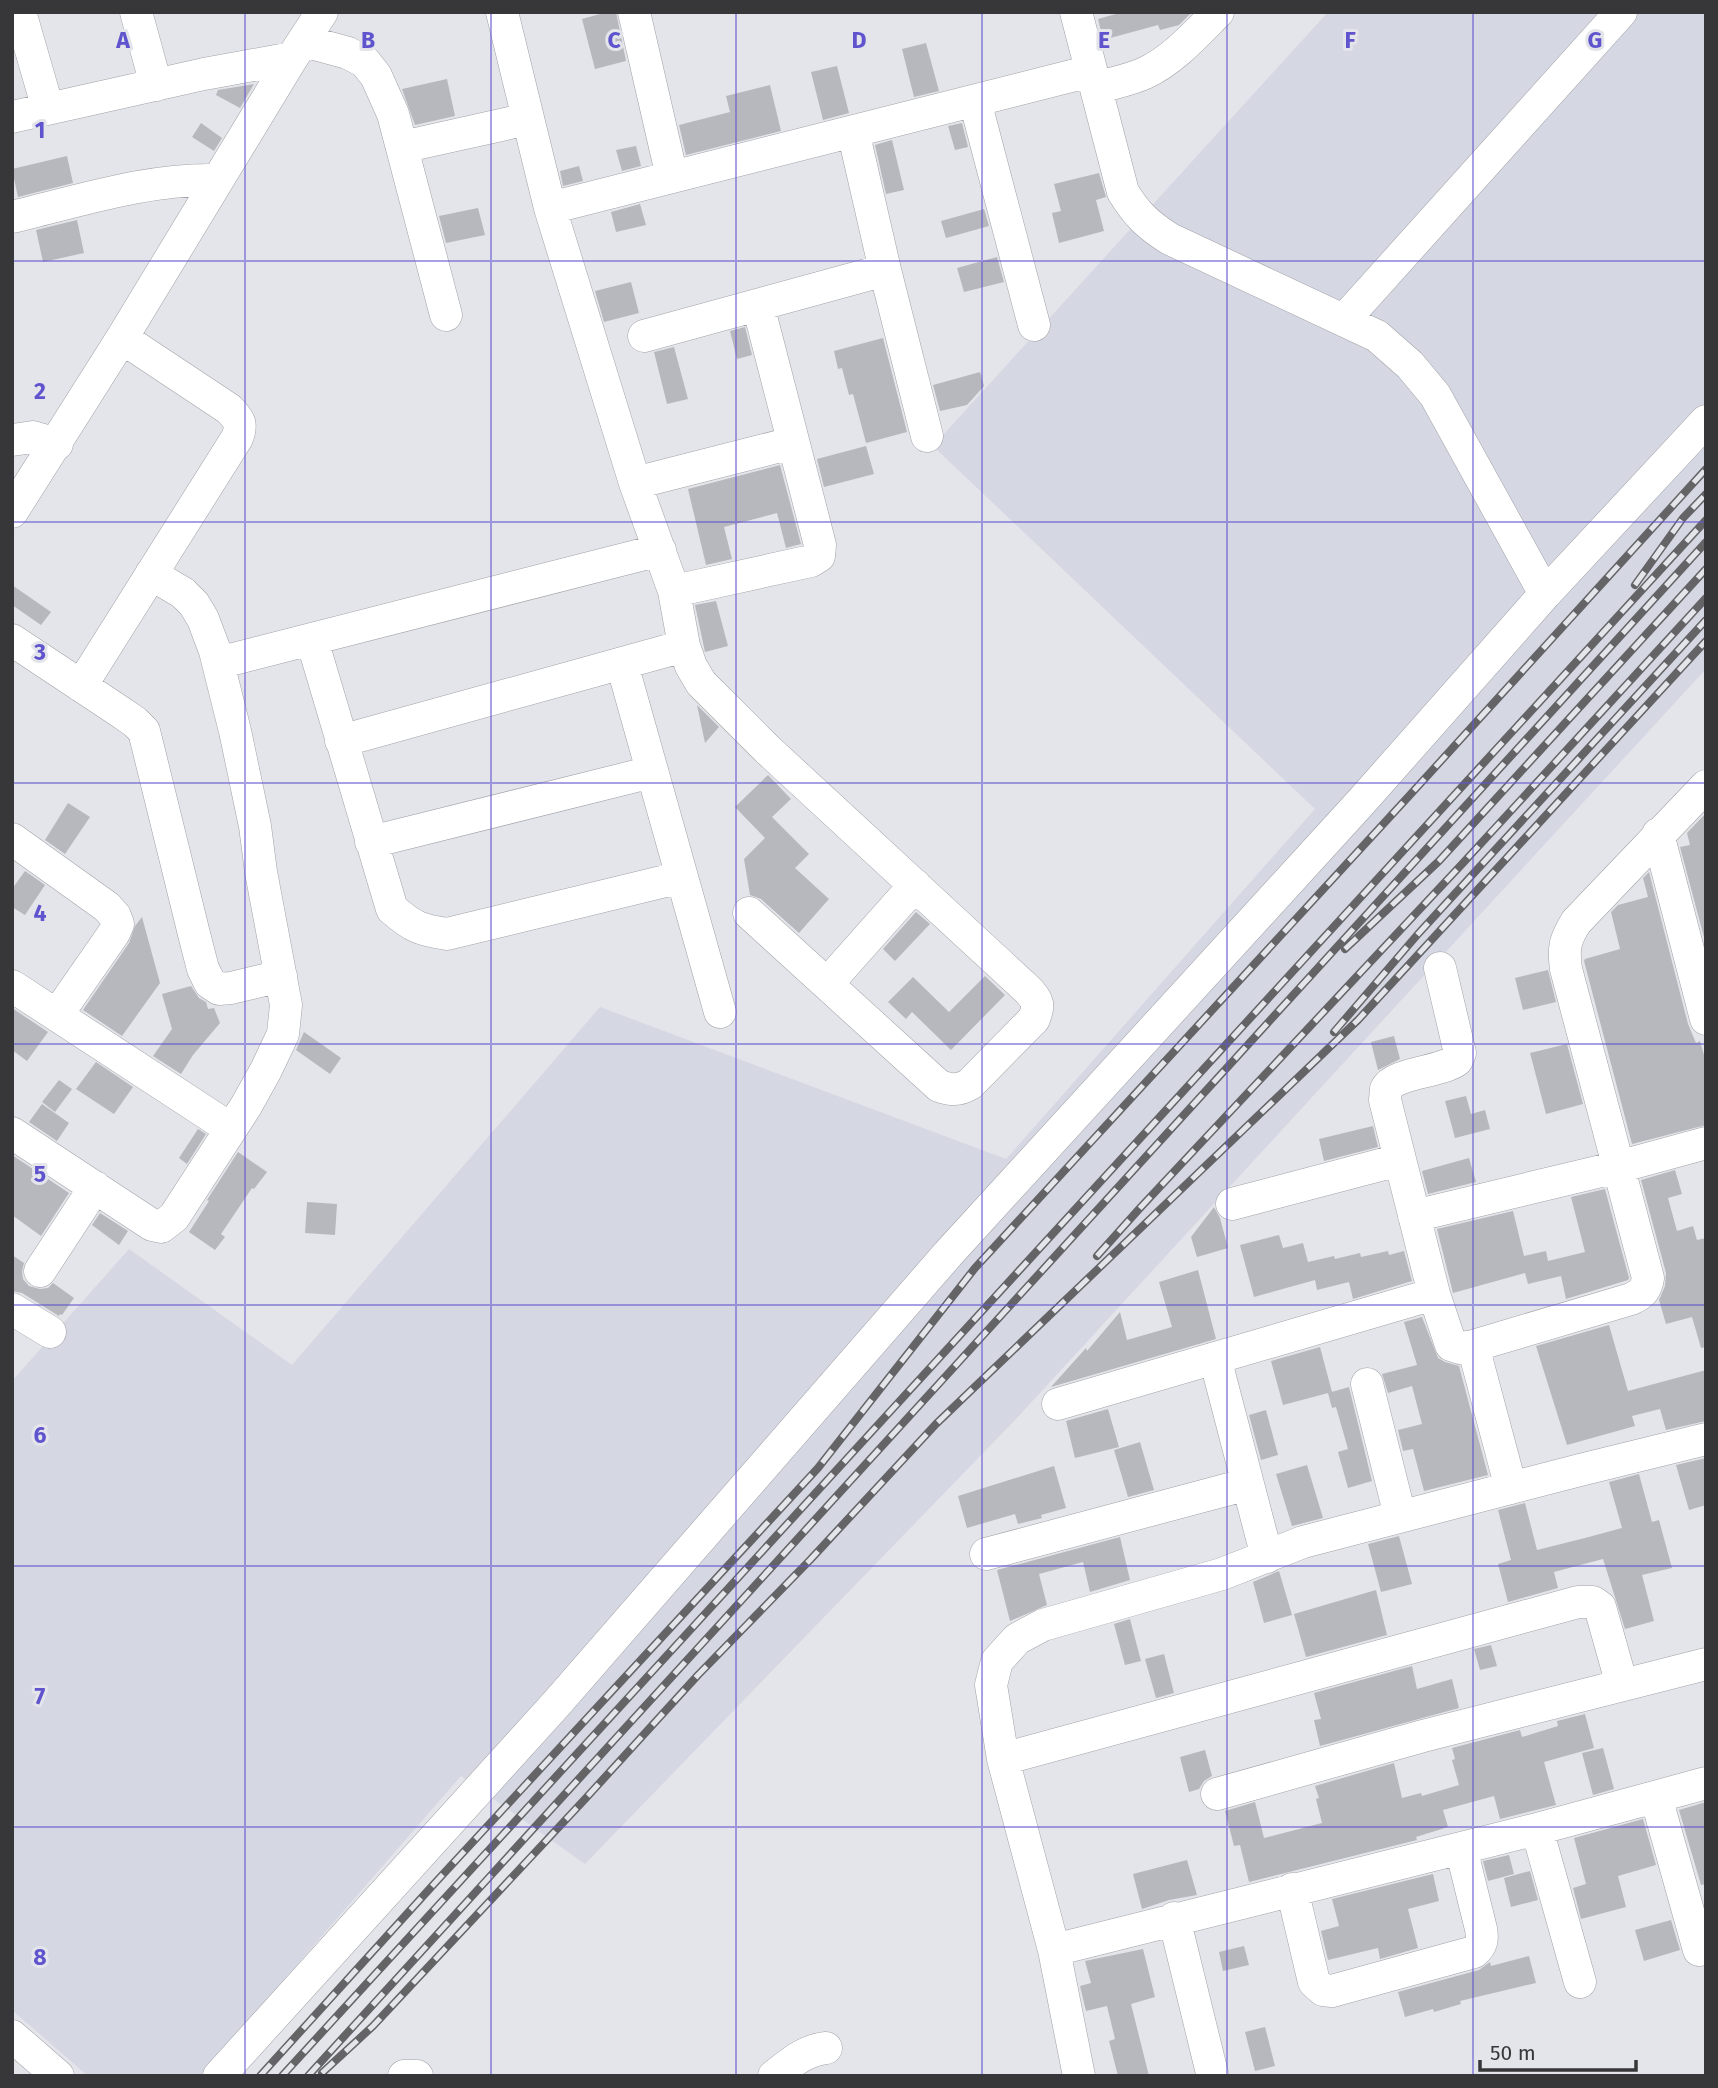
<svg xmlns="http://www.w3.org/2000/svg" width="1718" height="2088" font-family="'Fira Sans',sans-serif">
<style>
.built{fill:#d5d7e3}
.building{fill:#b7b8bd}
.lines{fill:none;stroke-linecap:round;stroke-linejoin:round}
.minor-casing{stroke:#a1a2a7;stroke-width:33}
.minor{stroke:#fff;stroke-width:32}
.rail-casing{stroke:#646467;stroke-width:8}
.rail{stroke:#e4e5ea;stroke-width:5;stroke-dasharray:16;stroke-linecap:butt}
.grid{fill:none;stroke:#5f54cd;stroke-width:2;stroke-opacity:0.55}
.grid-label{font-size:23px;text-anchor:middle;font-weight:bold;fill:#5f54cd;stroke:#e4e5ea;stroke-width:6;stroke-linejoin:round;paint-order:stroke}
</style>
<rect width="100%" height="100%" fill="#e4e5ea"/>
<path class="built" d="M1328 12H1706V669L1016 1419 585 1864 461 1776 200 2076H88L12 2010V1381L129 1249 292 1365 600 1007 1006 1159 1315 809 933 446Z"/>
<path class="building" d="M607 12H616L626 61 595 69 582 19Z
M1123 12H1192L1179 25 1160 30 1158 25 1103 40 1098 19Z
M926 43 939 91 914 97 902 49Z
M837 66 849 113 823 120 811 72Z
M447 79 455 116 415 125 402 89Z
M254 84 240 108 216 95 218 90Z
M770 85 781 131 686 155 679 125 730 112 726 96Z
M201 123 222 138 214 151 192 137Z
M962 123 968 147 955 150 948 126Z
M892 140 904 190 886 194 875 145Z
M636 146 641 166 622 171 616 150Z
M67 156 73 183 18 197 12 169Z
M579 166 583 181 563 186 560 171Z
M1099 173 1106 197 1096 200 1104 231 1059 243 1052 213 1061 211 1054 184Z
M640 204 646 225 616 232 611 212Z
M478 208 485 235 446 243 439 216Z
M984 209 989 226 946 238 941 221Z
M77 220 84 253 43 262 36 230Z
M997 257 1004 282 964 292 957 268Z
M631 282 639 313 604 322 595 291Z
M745 327 752 355 737 359 730 331Z
M883 338 907 432 866 443 853 394 849 395 842 368 838 369 834 351Z
M674 347 688 399 667 404 654 352Z
M980 372 984 386 967 405 940 411 933 385Z
M866 446 874 474 824 487 817 459Z
M780 465 801 544 786 548 777 513 724 527 732 559 706 565 688 489Z
M12 585 51 612 41 625 12 605Z
M716 601 728 646 705 652 695 605Z
M697 705 719 727 705 743Z
M768 775 791 799 772 817 809 854 795 868 829 899 799 933 761 899 750 895 744 859 765 838 735 807Z
M68 803 90 817 65 854 45 840Z
M1706 813V945L1680 847 1690 845 1687 833Z
M25 871 45 885 25 915 12 907V889Z
M1649 872 1688 1024 1696 1043 1700 1041 1706 1062V1125L1632 1144 1584 961 1585 959 1620 949 1611 912 1618 905 1648 897 1643 878Z
M916 912 930 924 895 961 883 949Z
M142 917 160 983 122 1036 83 1010 129 943 135 926Z
M1548 970 1556 1002 1523 1010 1515 978Z
M985 976 1005 995 951 1050 912 1012 906 1019 888 1002 913 977 949 1012Z
M191 986 199 998 206 1002 208 1009 214 1008 220 1023 193 1055 181 1074 153 1056 172 1029 162 994Z
M12 1008 48 1032 27 1061 12 1050Z
M304 1032 341 1058 330 1074 296 1050Z
M1394 1036 1400 1059 1378 1070 1371 1042Z
M1567 1044 1583 1104 1546 1114 1530 1053Z
M96 1062 133 1087 114 1114 76 1089Z
M59 1080 72 1089 55 1112 42 1102Z
M1466 1096 1471 1114 1485 1110 1490 1129 1455 1138 1445 1101Z
M42 1104 69 1123 57 1141 29 1122Z
M1373 1126 1378 1147 1324 1161 1319 1139Z
M198 1129 206 1134 187 1164 179 1158Z
M238 1152 267 1172 254 1189 252 1188 221 1234 225 1237 215 1250 189 1232 209 1201 207 1200Z
M12 1155 69 1193 41 1236 12 1215Z
M1469 1158 1476 1182 1428 1194 1422 1171Z
M1675 1170 1682 1194 1668 1198 1677 1231 1693 1226 1697 1240 1706 1238V1347L1701 1348 1692 1317 1666 1324 1659 1300 1665 1286 1666 1273 1641 1180Z
M1605 1189 1629 1278 1628 1280 1566 1299 1561 1276 1528 1284 1525 1273 1453 1293 1437 1229 1513 1211 1524 1256 1546 1251 1548 1261 1585 1252 1571 1197Z
M307 1202 337 1204 335 1235 305 1233Z
M1214 1207 1220 1218 1228 1248 1197 1257 1191 1237Z
M100 1213 128 1231 119 1245 92 1225Z
M1279 1235 1283 1248 1303 1243 1308 1262 1334 1256 1335 1259 1360 1253 1361 1257 1388 1251 1389 1255 1404 1251 1412 1281 1353 1299 1349 1282 1317 1290 1315 1280 1254 1297 1240 1245Z
M12 1255 24 1263 22 1271 23 1279 29 1286 40 1289 48 1288 53 1283 74 1298 62 1315 60 1314 59 1316 22 1293 12 1291Z
M1198 1270 1216 1339 1051 1387 1086 1348 1087 1351 1120 1312 1127 1340 1172 1327 1159 1282Z
M1422 1317 1438 1358 1445 1362 1459 1366 1488 1475 1424 1491 1413 1449 1403 1451 1398 1430 1422 1424 1412 1386 1388 1393 1382 1374 1417 1365 1404 1322Z
M1609 1325 1628 1391 1706 1370V1421L1666 1430 1660 1409 1632 1416 1635 1426 1567 1445 1536 1346Z
M1320 1347 1332 1392 1283 1405 1271 1361Z
M1349 1387 1372 1481 1348 1488 1338 1452 1348 1449 1336 1407 1332 1408 1328 1393Z
M1108 1409 1119 1447 1075 1458 1066 1421Z
M1266 1410 1278 1455 1261 1460 1249 1415Z
M1140 1442 1154 1490 1128 1497 1114 1450Z
M1706 1458V1505L1689 1510 1676 1465Z
M1307 1465 1323 1518 1292 1526 1276 1474Z
M1054 1466 1066 1508 1041 1515 1042 1518 1018 1524 1015 1514 967 1528 958 1496Z
M1639 1474 1652 1522 1659 1520 1672 1568 1642 1575 1654 1621 1625 1629 1603 1559 1554 1572 1558 1588 1508 1602 1498 1564 1511 1560 1498 1510 1525 1503 1537 1550 1585 1538 1622 1528 1609 1482Z
M1399 1536 1412 1584 1381 1592 1368 1544Z
M1120 1537 1130 1580 1090 1592 1083 1562 1039 1574 1047 1605 1010 1621 997 1570Z
M1279 1571 1292 1615 1264 1623 1253 1582Z
M1376 1590 1387 1635 1306 1657 1294 1614Z
M1130 1619 1141 1661 1125 1665 1114 1624Z
M1491 1645 1497 1666 1480 1670 1474 1649Z
M1164 1654 1174 1693 1156 1698 1145 1659Z
M1412 1666 1417 1689 1452 1679 1459 1708 1320 1746 1314 1720 1321 1719 1314 1693Z
M1585 1714 1594 1748 1544 1762 1556 1805 1500 1819 1494 1796 1443 1810 1448 1827 1416 1837 1417 1840 1249 1882 1240 1845 1234 1846 1225 1811 1255 1802 1264 1838 1322 1823 1316 1799 1319 1798 1315 1786 1394 1763 1402 1798 1421 1793 1422 1796 1459 1785 1452 1760 1455 1759 1452 1748 1520 1730 1522 1737 1558 1726 1557 1721Z
M1603 1748 1614 1789 1593 1795 1582 1753Z
M1205 1750 1212 1776 1204 1781 1199 1789 1189 1792 1180 1757Z
M1706 1802V1884L1701 1885 1679 1810Z
M1643 1819 1656 1865 1618 1876 1626 1907 1581 1919 1573 1888 1586 1884 1574 1838Z
M1509 1855 1514 1874 1488 1881 1483 1861Z
M1187 1860 1197 1895 1169 1900 1142 1909 1133 1874Z
M1530 1871 1538 1900 1511 1907 1504 1878Z
M1433 1874 1439 1901 1408 1909 1418 1948 1380 1959 1378 1948 1328 1960 1321 1931 1339 1926 1332 1899Z
M1671 1920 1680 1950 1644 1961 1635 1930Z
M1244 1946 1249 1965 1223 1971 1219 1952Z
M1143 1949 1155 1997 1131 2004 1149 2076H1118L1109 2041 1115 2039 1107 2006 1086 2011 1080 1986 1091 1983 1085 1961Z
M1529 1956 1536 1983 1460 2001 1461 2004 1434 2012 1433 2009 1405 2017 1398 1992 1479 1970 1490 1962 1491 1966Z
M1265 2027 1275 2066 1255 2071 1245 2032Z"/>
<g class="lines">
<defs>
<path id="minor" d="M20 12 48 109
M136 12 156 85
M502 12 550 208 635 483 674 591 684 646 691 666 701 683 767 749 1029 991C1039 1003 1039 1004 1034 1019L970 1084C958 1091 951 1090 939 1086L749 913
M634 12 672 177
M1076 12 1123 192C1137 215 1148 225 1170 239L1377 336 1410 365 1435 395 1545 594
M304 41 348 53 365 62 376 76 393 114 446 315
M1097 88C1112 83 1130 80 1145 73 1173 60 1196 34 1218 12
M975 101 1034 325
M12 117 204 74 292 58
M853 131 885 270 927 436
M402 147 528 119
M550 208 1091 71
M12 217C79 201 148 178 217 180
M1344 320 1621 12
M644 336 885 270
M12 440 33 437 57 444
M635 483 792 443
M12 512 122 338 292 58 322 12
M674 591 811 561 819 556 820 545 758 305
M12 640 119 711 135 722 144 731 194 934 203 969 210 983 219 989 231 988 281 976
M312 640 392 909C413 927 420 930 447 934L682 877
M218 663 660 550
M622 664 720 1012
M81 686 237 438C243 423 239 420 229 409L122 338
M341 741 684 646
M1658 834 1706 1019
M12 839 107 907 115 916 118 924 114 933 57 1015
M371 842 652 772
M1440 968 1460 1053 1457 1060C1442 1072 1393 1073 1386 1089 1386 1090 1385 1099 1385 1100L1434 1294 1451 1345 1460 1348 1473 1346 1631 1299C1642 1294 1646 1290 1648 1278L1566 969C1563 947 1565 940 1576 922L1706 786
M827 984 915 885
M12 986 231 1129
M12 1133 152 1225 161 1227 174 1217 246 1106 266 1070 283 1034 286 1005 261 872 255 826 235 731 215 651 203 619 194 604 183 593 151 574
M1232 1204 1399 1160
M1414 1216 1618 1167 1706 1143
M40 1271 95 1187
M12 1309 50 1332
M1473 1346 1511 1488
M1215 1358 1267 1557
M1367 1384 1400 1516
M1058 1404 1434 1294
M986 1554 1248 1484
M1003 1759 1578 1602H1593L1600 1607 1622 1685
M1217 1794 1423 1736 1706 1664
M1656 1797 1699 1950
M1537 1829 1580 1982
M1292 1889 1314 1982 1323 1990 1332 1991 1474 1952C1482 1945 1483 1939 1481 1929L1461 1848
M1174 1918 1212 2073
M1054 1950 1537 1829 1706 1783
M12 2036 58 2076
M219 2076 557 1703 948 1254 1362 801 1545 594 1706 421
M404 2076H417
M774 2076C791 2063 805 2050 826 2048
M1079 2076 1054 1950 1003 1759 991 1685 997 1661 1017 1639 1043 1625 1222 1574 1303 1542 1580 1470 1706 1439"/>
</defs>
<use href="#minor" class="minor-casing"/>
<use href="#minor" class="minor"/>
<defs>
<path id="rail" d="M1635 585 1683 518 1706 494
M1345 949 1439 861 1706 569
M1334 1032 1418 934 1706 620
M1097 1256 1140 1208 1463 863 1706 598
M322 2073 373 2026 586 1798 698 1675 810 1560 936 1424 1358 1020 1706 641
M260 2076 434 1884 818 1468 975 1268 1409 796 1706 469
M282 2076 1706 520
M308 2076 1706 542"/>
</defs>
<use href="#rail" class="rail-casing"/>
<use href="#rail" class="rail"/>
</g>
<path class="grid" d="M245 12V2076M491 12V2076M736 12V2076M982 12V2076M1227 12V2076M1473 12V2076M12 261H1706M12 522H1706M12 783H1706M12 1044H1706M12 1305H1706M12 1566H1706M12 1827H1706"/>
<g class="grid-label">
<text x="123" y="48">A</text>
<text x="368" y="48">B</text>
<text x="614" y="48">C</text>
<text x="859" y="48">D</text>
<text x="1104" y="48">E</text>
<text x="1350" y="48">F</text>
<text x="1595" y="48">G</text>
<text x="40" y="138">1</text>
<text x="40" y="399">2</text>
<text x="40" y="660">3</text>
<text x="40" y="921">4</text>
<text x="40" y="1182">5</text>
<text x="40" y="1443">6</text>
<text x="40" y="1704">7</text>
<text x="40" y="1965">8</text>
</g>
<rect width="1718" height="2088" fill="none" stroke="#373739" stroke-width="28"/>
<path d="M1480 2060v10h156v-10" fill="none" stroke="#373739" stroke-width="3.5"/>
<text x="1490" y="2060" font-size="21" fill="#373739" stroke="#e4e5ea" stroke-width="5" paint-order="stroke">50 m</text>
</svg>
